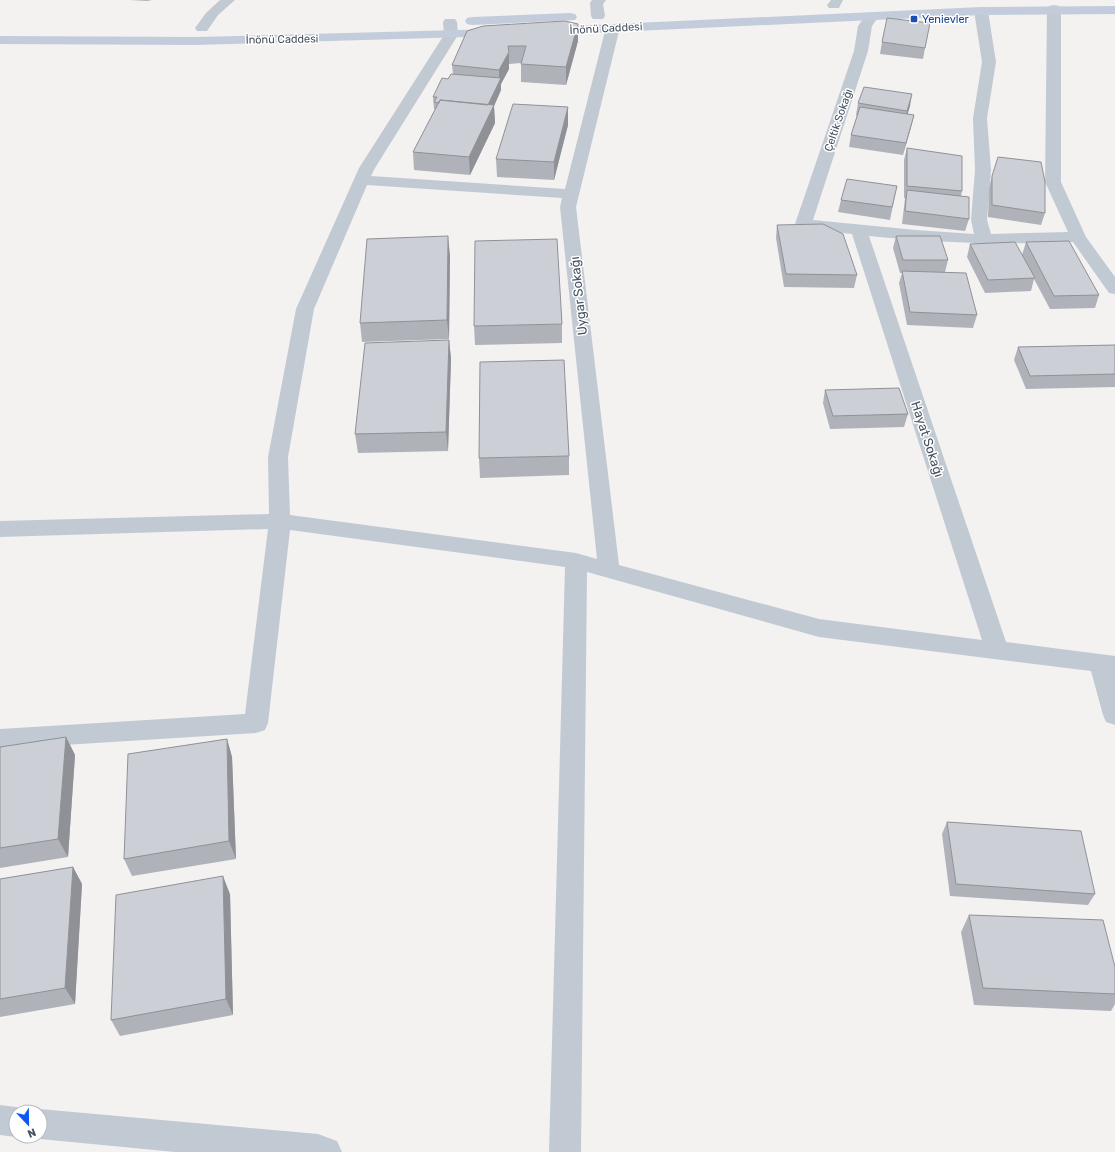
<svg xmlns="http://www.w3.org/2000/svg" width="1115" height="1152" font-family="Rubik,sans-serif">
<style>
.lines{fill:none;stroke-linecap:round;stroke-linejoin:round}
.minor{fill:#c1cad3;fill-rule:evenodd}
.tertiary{fill:#c1cad3;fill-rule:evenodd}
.secondary{fill:#c3ccdb;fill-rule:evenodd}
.wall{fill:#b0b2b9}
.shaded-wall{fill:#909196}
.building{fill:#cdcfd7;stroke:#909196}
.transit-dot{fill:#1a4fb4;stroke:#fff;stroke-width:1.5}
.labels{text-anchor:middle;stroke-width:3;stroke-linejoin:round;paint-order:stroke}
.far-transit-label{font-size:11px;fill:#164399;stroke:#fff;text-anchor:start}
.far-street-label{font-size:11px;fill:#475260;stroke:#fff}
.street-label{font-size:13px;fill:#475260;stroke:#fff}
</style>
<rect width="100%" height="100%" fill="#f4f1f1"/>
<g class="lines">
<path class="minor" d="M592 0H606L603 4 605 16 603 19H593L591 16 590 3Z
M831 0H843L839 8H829L827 5Z
M1054 5 1059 6 1061 9V182L1086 237 1115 277V294L1109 293 1073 242C1005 245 938 243 869 236L1006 642 1115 656V725L1106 722 1103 715 1091 671 819 637 587 572 581 1152H549L565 567 290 530 268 723 265 730 256 733 0 749V729L245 714 268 529 0 537V521L269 514 268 457 296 309 359 168 444 35 443 22 445 19H455L457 22 458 35 375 168 371 176 565 189 606 27 608 24H618L620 27 576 207 619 565 819 619 982 640 852 234 803 229 797 227 795 224 854 51 858 26 867 13H877L879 16 872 26 868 51 813 220 916 230 974 234 971 220 975 170 973 118 982 62 974 11 976 8H986L988 11 996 62 987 118 991 170 987 220 991 234 1068 232 1045 182 1047 9 1049 6ZM367 185 562 198 560 207 597 559 576 553 290 515 288 457 314 309Z
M0 1105 16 1107 27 1111 16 1112V1136H19L16 1137 0 1135Z
M40 1109 318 1134 337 1141 342 1152H175L40 1139 32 1136H40V1112H32Z"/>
<path class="tertiary" d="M220 0H235L218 15 207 31H197L195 28 206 13Z"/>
<path class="secondary" d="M1115 6V14L981 15 549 35 544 34 542 31 544 28 549 27 981 7Z
M570 13 575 14 577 17 575 20 472 25 467 24 465 21 467 18 472 17Z
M495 29 500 30 502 33 500 36 197 45 0 44V36L197 37Z"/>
</g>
<path class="wall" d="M130 0H152L147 1Z
M467 31 578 41 566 85 521 82V63L509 64V69L501 84V90L494 106 495 123 470 175 414 170 413 152 435 110V109H434L433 97 453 74 452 65Z
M882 42 925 48 923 59 880 54Z
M858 103 910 106 907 114 914 115 911 127 903 155 849 147 851 135 857 116 856 115Z
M568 107V125L554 180 497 177 496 159Z
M907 148 962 191 961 196 969 219 965 231 902 224 905 198H904V160Z
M992 176 1045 213 1041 225 988 217 989 188Z
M897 186 890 220 838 212 841 200Z
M777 225 857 275 854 288 784 287 776 238Z
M896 236 948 260 945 272 977 315 973 328 907 325 899 283 902 273H900L893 248Z
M1026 242 1099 295 1095 308 1050 309 1034 279 1031 291 985 293 967 257 970 244 1022 255Z
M450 255 449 339 362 342 360 323Z
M562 324V343L475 345 474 326Z
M449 340 451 359 448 451 358 453 355 434Z
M1115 345V387L1026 389 1014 360 1018 347Z
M825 390 908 414 904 427 830 429 823 403Z
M569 456V475L480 478 479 458Z
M66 737 75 755 68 857 0 868V747Z
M227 739 232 757 236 859 132 876 124 859Z
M947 822 1095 894 1088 905 950 896 942 834Z
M73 867 82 884 75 1004 0 1017V879Z
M230 894 233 1015 120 1036 111 1020Z
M969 915 1115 967V1004L1111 1011 974 1005 961 932Z"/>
<path class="shaded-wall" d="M578 24V41L566 85V67Z
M509 52V69L501 84V90L494 106 495 123 470 175 469 157 487 107 499 81V70Z
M912 94 910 106 905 123 907 111Z
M568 107V125L554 180V162Z
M914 115 911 127 903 155 906 143Z
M448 236 450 255 449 339 447 320Z
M449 340 451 359 448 451 446 432Z
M66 737 75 755 68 857 58 839Z
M227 739 232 757 236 859 229 841Z
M73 867 82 884 75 1004 65 988Z
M223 876 230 894 233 1015 226 999Z"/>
<path class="building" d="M887 18 930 23 925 48 882 42Z
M565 21 578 24 566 67 521 64 526 46H508L509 52 499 70 452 65 467 31 483 26Z
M451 74 501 78 488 105 440 100 439 103 434 102 437 97H433L442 78 448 79Z
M864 87 912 94 907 111 858 103Z
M440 100 494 105 469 157 413 152Z
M513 104 568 107 554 162 496 159Z
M860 107 914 115 906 143 851 135Z
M907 148 962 156V191L907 186Z
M998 157 1041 162 1045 182V213L992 205V176Z
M847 179 897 186 892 207 841 200Z
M907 190 969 197V219L905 211Z
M823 224 843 234 857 275 786 274 777 225Z
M448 236 447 320 360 323 367 239Z
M896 236H940L948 260H903Z
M557 239 562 324 474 326 475 241Z
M1069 241 1099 295 1054 296 1026 242Z
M1015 242 1035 278 988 280 970 244Z
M902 271 966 273 977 315 910 312Z
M449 340 446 432 355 434 365 343Z
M1115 345V374L1030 376 1018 347Z
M564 360 569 456 479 458 480 362Z
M899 388 908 414 833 416 825 390Z
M66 737 58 839 0 848V747Z
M227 739 229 841 124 859 128 754Z
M947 822 1081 831 1095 894 956 884Z
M73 867 65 988 0 999V879Z
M223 876 226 999 111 1020 116 895Z
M969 915 1103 920 1115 967V994L983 988Z"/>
<rect class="transit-dot" x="910" y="15" width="8" height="8" rx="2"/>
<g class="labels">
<g class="far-transit-label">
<text x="922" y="23">Yenievler</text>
</g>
<g class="far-street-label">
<text transform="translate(606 28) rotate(-3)" y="4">İnönü Caddesi</text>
<text transform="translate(282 39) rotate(-1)" y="4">İnönü Caddesi</text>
<text transform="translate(838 120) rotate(-71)" y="4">Çeltik Sokağı</text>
</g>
<g class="street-label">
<text transform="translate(578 296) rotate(-96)" y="5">Uygar Sokağı</text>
<text transform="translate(928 439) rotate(72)" y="5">Hayat Sokağı</text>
</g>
</g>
<g transform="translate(28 1124) rotate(158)"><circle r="19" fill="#ffffff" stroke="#b5babf"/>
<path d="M0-3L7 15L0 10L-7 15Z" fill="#0d58f1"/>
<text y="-6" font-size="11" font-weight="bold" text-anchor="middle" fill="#475260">N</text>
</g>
</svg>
